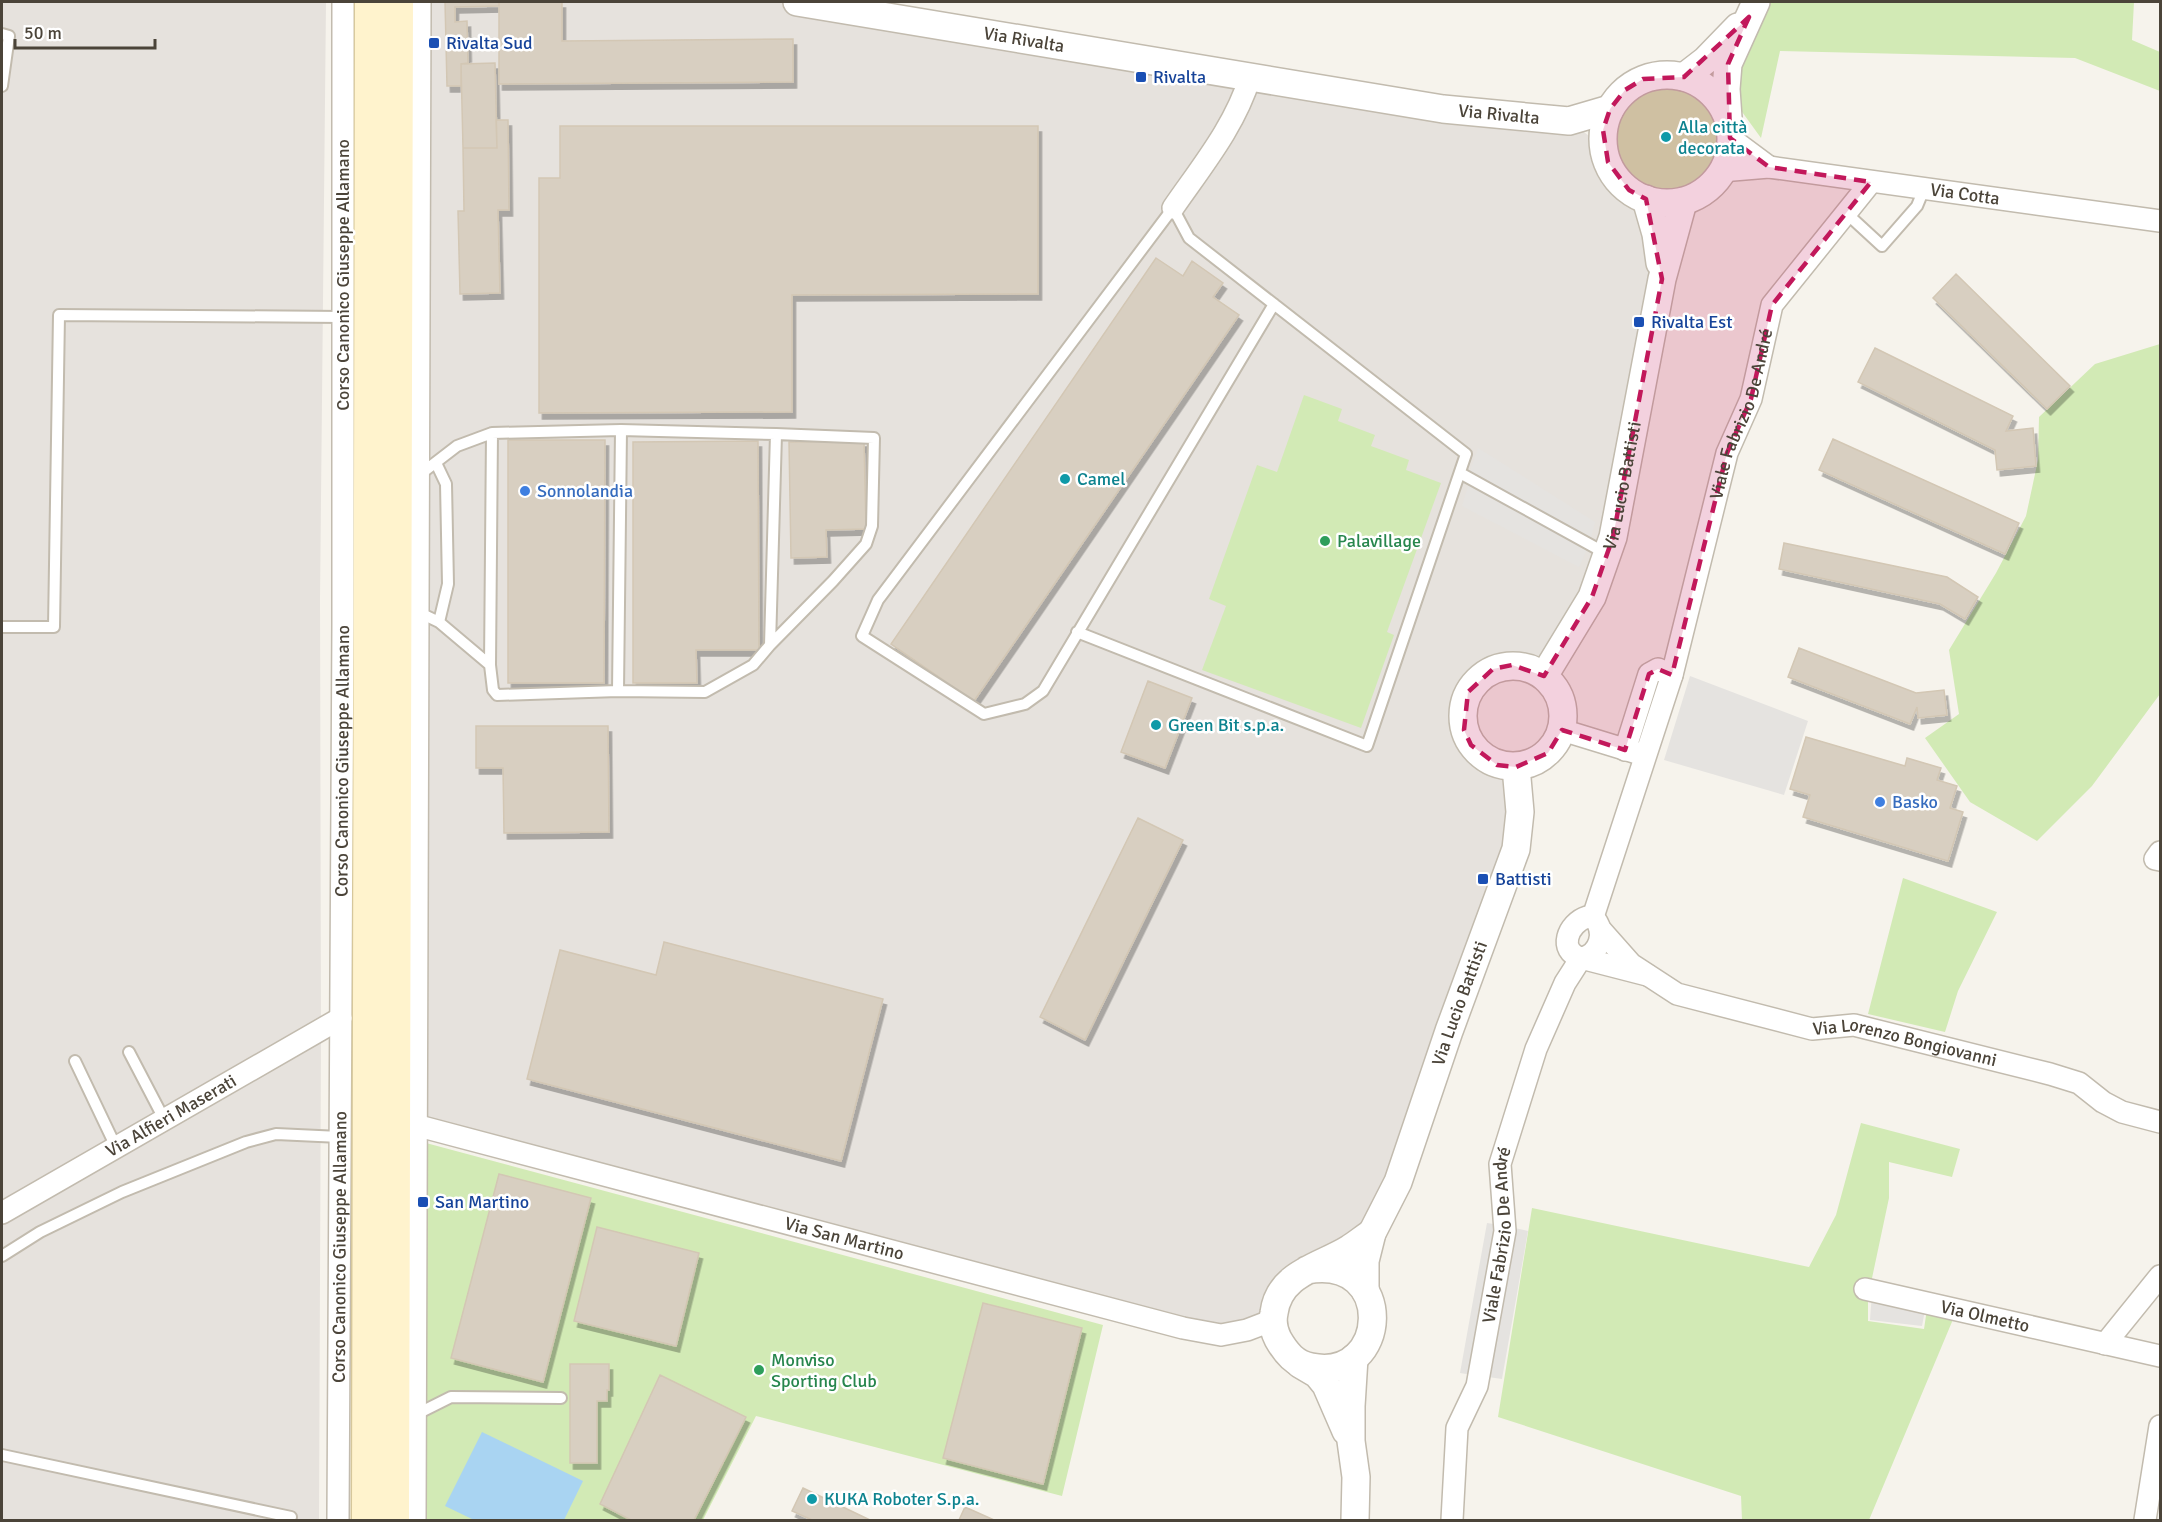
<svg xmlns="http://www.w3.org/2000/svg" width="2162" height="1522" font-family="Signika,sans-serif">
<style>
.industrial{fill:#e6e2dd}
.green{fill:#d2eab5}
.parking{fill:#e5e3e0}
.water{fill:#a9d4f2}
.building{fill:#d8cfc1;stroke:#d3c7b4;stroke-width:1.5;filter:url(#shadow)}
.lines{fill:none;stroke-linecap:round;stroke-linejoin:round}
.service-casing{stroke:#c2bbae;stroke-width:14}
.minor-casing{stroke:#c2bbae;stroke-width:24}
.tertiary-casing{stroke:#c2bbae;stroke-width:30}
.secondary-casing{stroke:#d6c79b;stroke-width:33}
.service{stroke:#fff;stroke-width:10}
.minor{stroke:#fff;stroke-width:21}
.tertiary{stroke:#fff;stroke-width:27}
.secondary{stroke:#fff3cd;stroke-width:30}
.marked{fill:#c2185b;fill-opacity:0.2;stroke:#c2185b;stroke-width:4.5;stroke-dasharray:12 8;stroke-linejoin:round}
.transit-dot{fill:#1a4fb4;stroke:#fff;stroke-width:2}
.culture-dot{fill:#0f9aa8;stroke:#fff;stroke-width:2}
.shop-dot{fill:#3f7fe0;stroke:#fff;stroke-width:2}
.leisure-dot{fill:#2e9e5b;stroke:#fff;stroke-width:2}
.labels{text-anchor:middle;stroke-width:5;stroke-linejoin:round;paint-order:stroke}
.street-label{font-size:18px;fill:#4b4439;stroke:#fff}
.transit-label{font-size:18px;fill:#164399;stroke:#fff;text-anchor:start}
.culture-label{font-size:18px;fill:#0d838f;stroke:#fff;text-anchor:start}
.shop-label{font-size:18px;fill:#366cbe;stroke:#fff;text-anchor:start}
.leisure-label{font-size:18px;fill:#27864d;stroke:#fff;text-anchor:start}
</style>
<defs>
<filter id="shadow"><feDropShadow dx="3.5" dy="6" stdDeviation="0" flood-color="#0004"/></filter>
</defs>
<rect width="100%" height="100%" fill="#f6f3ec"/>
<path class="industrial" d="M2 2H326L320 599 321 1036 319 1520H2Z
M420 2H797L1569 121 1604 147 1608 162 1616 177 1629 190 1646 199 1656 234 1613 537 1544 676 1529 668 1512 665 1493 669 1478 679 1468 692 1463 710 1464 730 1471 745 1481 756 1497 765 1516 767 1520 812 1372 1233 1307 1270 1273 1320 1221 1335 415 1125Z"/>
<path class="green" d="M1765 2H2134L2132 40 2160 52V91L2075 58 1780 51 1761 138 1732 98 1739 55Z
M1612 139a53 53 0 1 1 106 0a53 53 0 1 1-106 0Z
M2160 344V694L2092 786 2037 841 1970 802 1925 738 1959 714 1949 650 1996 573 2026 516 2038 460 2039 417 2095 364Z
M1304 395 1342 409 1338 421 1375 435 1371 446 1409 460 1406 470 1441 483 1387 632 1394 635 1361 728 1202 670 1226 606 1209 599 1257 465 1277 472Z
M1903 878 1997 912 1958 991 1945 1032 1868 1014Z
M1861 1123 1960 1149 1952 1177 1889 1162V1198L1868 1297V1321L1924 1329 1927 1309 1954 1317 1869 1520H1742L1741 1496 1498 1417 1532 1208 1809 1267 1836 1215Z
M426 1143 1103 1325 1062 1496 756 1416 703 1520H426Z"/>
<path class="parking" d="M1478 448 1595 522 1590 541 1470 471Z
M1469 483 1587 549 1579 567 1462 506Z
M1690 676 1808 721 1784 795 1664 760Z
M1487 1223 1500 1225 1473 1375 1460 1373Z
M1515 1228 1528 1231 1502 1379 1488 1377Z
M1872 1293 1926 1305 1922 1326 1870 1320Z"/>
<path class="water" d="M482 1432 583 1481 564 1520H474L445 1506Z"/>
<path class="building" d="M445 2H499V6L455 7V22L467 21 468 63 461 64V86H447Z
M499 2H562V41L793 39V82L499 84Z
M495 63 497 148H463L461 64Z
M496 120H508L509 210H498L500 293 460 294 458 211H464L463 148H497Z
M560 126H1038V294L792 295V412L539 413V178H560Z
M1156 258 1183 276 1192 261 1223 283 1213 297 1239 315 974 701 891 644Z
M1956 274 2070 386 2047 409 1933 298Z
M1875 348 2013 416 2006 431 2033 428 2036 466 1997 470 1995 450 1858 382Z
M1833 439 2019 523 2005 554 1819 470Z
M508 440H605L604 683H508Z
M758 441 759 650H696L697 683H633V442Z
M864 441 866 529 826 530 827 557 791 558 789 442Z
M1784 543 1947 577 1978 597 1965 619 1940 604 1779 569Z
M1799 648 1916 693 1944 690 1947 715 1918 718 1917 707 1910 724 1788 677Z
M1148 681 1192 698 1165 768 1121 752Z
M476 726H608L609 832 504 833 503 768H476Z
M1806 737 1905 766 1907 758 1941 768 1937 780 1957 786 1950 808 1963 812 1948 861 1803 817 1810 795 1790 789Z
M1138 818 1183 840 1085 1040 1040 1017Z
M664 942 883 999 841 1161 527 1079 560 950 656 975Z
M499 1174 591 1198 543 1382 451 1358Z
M597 1227 699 1253 676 1346 574 1321Z
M983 1303 1082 1328 1043 1484 943 1458Z
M570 1364H609V1390H607V1401H597V1463H570Z
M660 1375 746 1417 694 1520H631L600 1504Z
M803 1488 870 1520H812L792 1511Z
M965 1507 994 1520H959Z"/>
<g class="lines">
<defs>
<path id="service" d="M2 34 9 36 2 86
M1844 211 1882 246 1917 206 1924 189
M436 463 446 484 448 584 439 622
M1460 473 1607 554
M418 476 457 446 492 433
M418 612 439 622 490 665 493 690 497 695 618 691 705 692 753 665 770 645 776 434 621 430 618 691
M2 627H54L59 315 343 317
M1077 632 1367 746 1466 454 1189 238 1173 208 878 600 862 636 984 714 1025 704 1043 691 1274 304
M770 645 833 581 866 544 872 526 874 438 776 434
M490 665 492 433 621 430
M129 1052 164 1119
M75 1061 116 1147
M2 1256 40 1232 122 1192 246 1142 276 1134 340 1137
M415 1415 451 1397 561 1398
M2 1455 291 1517"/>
<g id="minor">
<path d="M1730 138 1769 167"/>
<path id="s1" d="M1721 171 1769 167 2160 221"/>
<path d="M1173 208C1202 166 1235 126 1250 77"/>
<path d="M1562 730 1637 753"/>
<path d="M1625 750 1649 674 1658 669 1672 675"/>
<path d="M2160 852 2155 859 2160 860"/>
<path d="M1587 917H1593C1607 931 1600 955 1581 958 1557 951 1568 923 1587 917Z"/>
<path id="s2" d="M1593 917 1672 675 1727 453 1751 399 1772 305 1871 182"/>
<path id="s3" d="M1600 929 1631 964 1677 994 1812 1029 1854 1025 2050 1074 2079 1083 2103 1102 2122 1112 2160 1122"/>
<path id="s4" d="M415 1125 1183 1328 1221 1335 1247 1330 1273 1320"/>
<path id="s5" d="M2 1213 341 1018"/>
<path id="s6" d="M1865 1289 2160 1356"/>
<path d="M2105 1344 2160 1276"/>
<path id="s7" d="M338 1520 343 624V2"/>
<path d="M415 1520 420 2"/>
<path id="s8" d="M1452 1520 1457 1428 1477 1386 1505 1231 1500 1164 1536 1049 1565 983 1581 958 1647 975"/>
<path d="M2145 1520 2160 1426"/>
</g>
<g id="tertiary">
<path id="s9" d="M797 2 1443 109 1569 121 1610 109"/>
<circle cx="1667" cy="139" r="64"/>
<path d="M1684 77 1706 60 1738 27"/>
<path d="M1728 118 1726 89 1728 64 1756 2"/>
<path d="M1646 199 1656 234 1660 263"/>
<circle cx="1513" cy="716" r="50"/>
<path id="s10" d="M1544 676 1592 597 1613 537 1662 279 1683 202"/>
<path d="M1307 1270C1397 1254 1390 1383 1311 1367 1295 1364 1286 1353 1278 1339 1274 1331 1272 1322 1274 1313 1279 1273 1320 1267 1349 1249 1357 1244 1364 1238 1372 1233"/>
<path id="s11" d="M1365 1290V1261L1372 1233 1398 1182 1449 1031 1516 849 1520 812 1516 767"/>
<path d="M1354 1358 1351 1406V1441L1356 1477 1355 1520"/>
<path d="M1300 1364 1317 1374 1326 1385 1346 1431"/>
</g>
<path id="secondary" d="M367 1520 370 2
M394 1520 398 2"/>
</defs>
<use href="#service" class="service-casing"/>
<use href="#minor" class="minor-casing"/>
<use href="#tertiary" class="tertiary-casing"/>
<use href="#secondary" class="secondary-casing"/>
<use href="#service" class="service"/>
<use href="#minor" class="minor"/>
<use href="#tertiary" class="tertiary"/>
<use href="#secondary" class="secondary"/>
</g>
<path class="marked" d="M1749 17 1728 64 1730 138 1769 167 1871 182 1772 305 1751 399 1727 453 1672 675 1658 669 1649 674 1625 750 1562 730 1548 753 1516 767 1497 765 1471 745 1464 730 1468 692 1493 669 1512 665 1544 676 1592 597 1613 537 1662 279 1646 199 1629 190 1608 162 1603 130 1610 109 1625 90 1643 79 1684 77Z"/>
<g class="transit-dot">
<rect x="428" y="37" width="12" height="12" rx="3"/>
<rect x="1135" y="71" width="12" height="12" rx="3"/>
<rect x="1633" y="316" width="12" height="12" rx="3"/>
<rect x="1477" y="873" width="12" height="12" rx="3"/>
<rect x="417" y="1196" width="12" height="12" rx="3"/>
</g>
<g class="culture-dot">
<circle cx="1666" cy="137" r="6"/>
<circle cx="1065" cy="479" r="6"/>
<circle cx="1156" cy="725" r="6"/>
<circle cx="812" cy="1499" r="6"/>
</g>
<g class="shop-dot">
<circle cx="525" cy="491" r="6"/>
<circle cx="1880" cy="802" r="6"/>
</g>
<g class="leisure-dot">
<circle cx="1325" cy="541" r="6"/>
<circle cx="759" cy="1370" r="6"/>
</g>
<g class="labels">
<g class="street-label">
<text dy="6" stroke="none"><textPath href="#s9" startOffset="230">Via Rivalta</textPath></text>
<text dy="6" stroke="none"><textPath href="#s9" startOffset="711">Via Rivalta</textPath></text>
<text dy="6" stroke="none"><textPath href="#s1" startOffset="246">Via Cotta</textPath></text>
<text transform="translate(343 275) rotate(-90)" y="6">Corso Canonico Giuseppe Allamano</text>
<text dy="6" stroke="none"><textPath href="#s2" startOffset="525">Viale Fabrizio De André</textPath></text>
<text dy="6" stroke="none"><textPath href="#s10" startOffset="208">Via Lucio Battisti</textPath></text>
<text dy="6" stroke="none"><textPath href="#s7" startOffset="759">Corso Canonico Giuseppe Allamano</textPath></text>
<text dy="6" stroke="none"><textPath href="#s11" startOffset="304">Via Lucio Battisti</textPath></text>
<text dy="6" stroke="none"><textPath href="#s3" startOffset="336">Via Lorenzo Bongiovanni</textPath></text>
<text dy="6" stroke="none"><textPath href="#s5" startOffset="195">Via Alfieri Maserati</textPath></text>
<text dy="6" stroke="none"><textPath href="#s8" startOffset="292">Viale Fabrizio De André</textPath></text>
<text dy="6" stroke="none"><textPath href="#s4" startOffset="444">Via San Martino</textPath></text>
<text dy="6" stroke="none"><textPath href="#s7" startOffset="273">Corso Canonico Giuseppe Allamano</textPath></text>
<text dy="6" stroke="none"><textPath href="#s6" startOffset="123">Via Olmetto</textPath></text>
</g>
<g class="transit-label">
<text x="446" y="49">Rivalta Sud</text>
<text x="1153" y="83">Rivalta</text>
<text x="1651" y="328">Rivalta Est</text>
<text x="1495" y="885">Battisti</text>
<text x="435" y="1208">San Martino</text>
</g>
<g class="culture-label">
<text x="1678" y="133">Alla città<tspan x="1678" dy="21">decorata</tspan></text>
<text x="1077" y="485">Camel</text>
<text x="1168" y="731">Green Bit s.p.a.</text>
<text x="824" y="1505">KUKA Roboter S.p.a.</text>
</g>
<g class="shop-label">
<text x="537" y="497">Sonnolandia</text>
<text x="1892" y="808">Basko</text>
</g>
<g class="leisure-label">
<text x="1337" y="547">Palavillage</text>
<text x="771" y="1366">Monviso<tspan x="771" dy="21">Sporting Club</tspan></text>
</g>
</g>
<rect width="2162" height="1522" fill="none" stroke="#4b4439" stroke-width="6"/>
<path d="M15 39v9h140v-9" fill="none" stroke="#4b4439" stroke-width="3"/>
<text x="24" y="39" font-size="18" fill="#4b4439" stroke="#ffffff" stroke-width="4.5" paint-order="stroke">50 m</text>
</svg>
